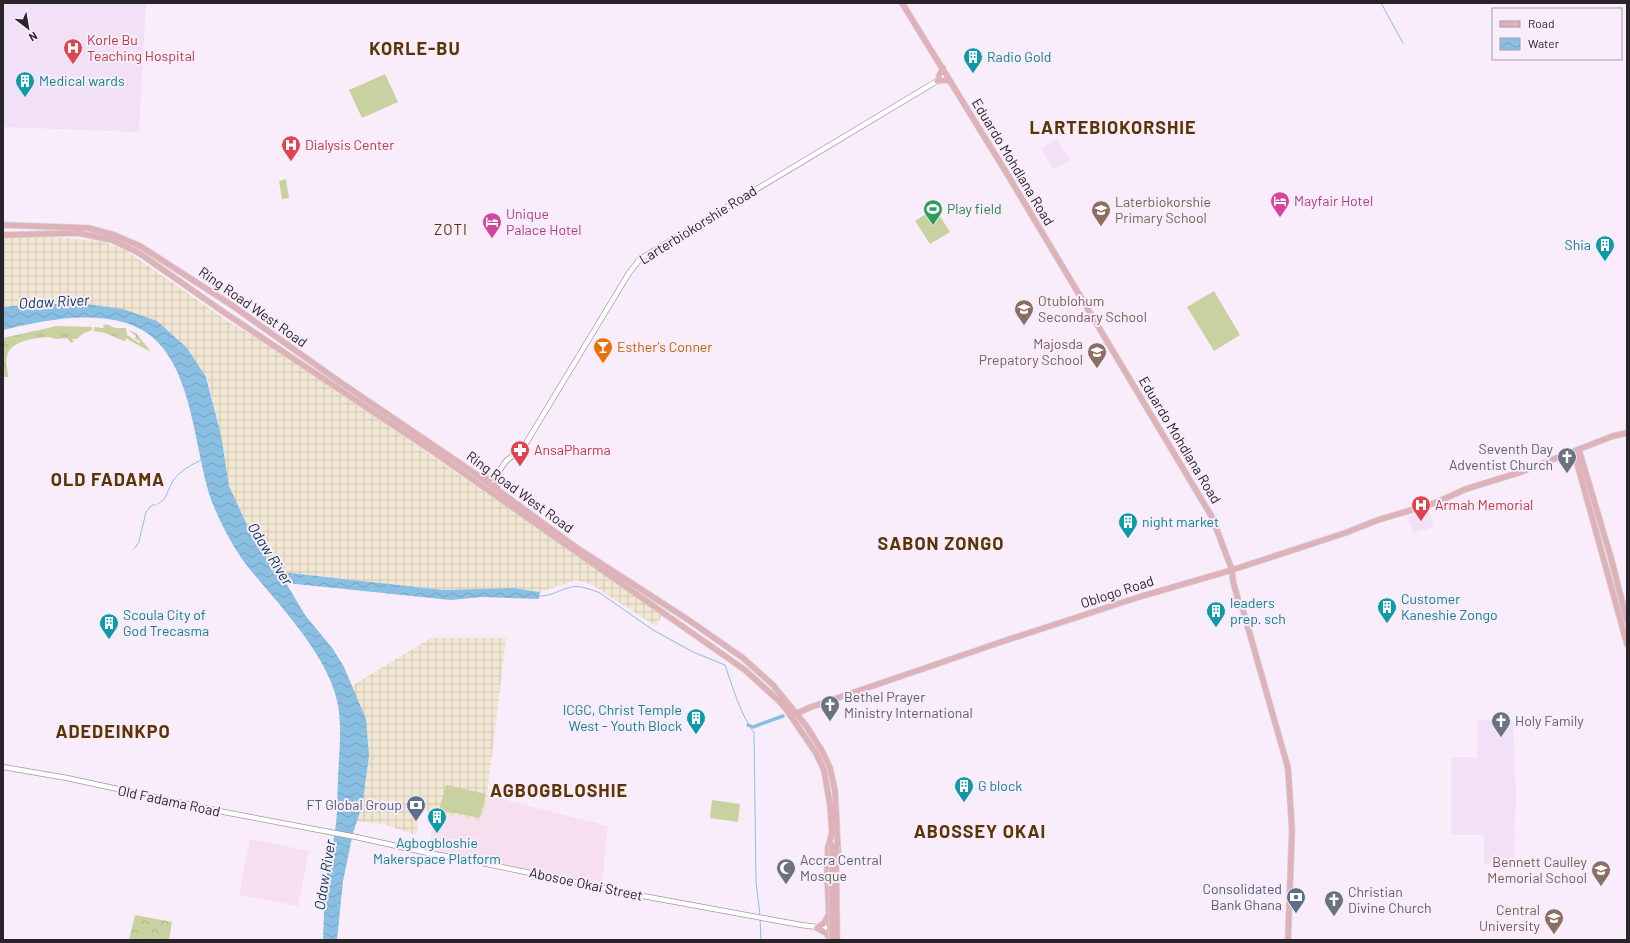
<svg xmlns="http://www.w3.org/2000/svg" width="1630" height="943" font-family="Barlow,sans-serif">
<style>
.commercial{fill:#f6e0ef}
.industrial{fill:url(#industrial-grid)}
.built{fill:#f1e0f6}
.grass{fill:url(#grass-tufts)}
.park{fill:url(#park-crowns)}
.pitch{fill:#c8d19f}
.water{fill:url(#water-waves)}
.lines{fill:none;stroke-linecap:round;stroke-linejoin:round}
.stream{stroke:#88bfe2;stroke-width:1}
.canal{stroke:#88bfe2;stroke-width:3.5}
.minor-casing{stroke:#a398a6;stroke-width:6}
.major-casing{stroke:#d8d8d8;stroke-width:7}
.minor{stroke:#fff;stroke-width:4.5}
.major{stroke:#deb2b8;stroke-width:5.5}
.major-bridge-casing{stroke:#d8d8d8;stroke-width:7;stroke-linecap:butt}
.major-bridge{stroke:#deb2b8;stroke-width:5.5}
.labels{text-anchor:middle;stroke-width:4;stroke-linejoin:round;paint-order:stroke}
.health-label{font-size:14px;fill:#be3a42;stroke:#f9edfc;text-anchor:start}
.culture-label{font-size:14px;fill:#0d838f;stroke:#f9edfc;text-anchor:start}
.street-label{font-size:14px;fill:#282429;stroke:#f9edfc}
.hotel-label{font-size:14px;fill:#b23c85;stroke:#f9edfc;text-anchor:start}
.education-label{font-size:14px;fill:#785e54;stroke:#f9edfc;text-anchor:end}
.leisure-label{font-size:14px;fill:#27864d;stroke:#f9edfc;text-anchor:start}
.food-label{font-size:14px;fill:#c56008;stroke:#f9edfc;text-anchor:start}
.worship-label{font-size:14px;fill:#5b616d;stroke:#f9edfc;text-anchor:start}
.service-label{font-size:14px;fill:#4e5e75;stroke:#f9edfc;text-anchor:end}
.neighbourhood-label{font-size:15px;letter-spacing:1px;fill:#5c3406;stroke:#f9edfc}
.water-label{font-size:15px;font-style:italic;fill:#0b3951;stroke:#f9edfc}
.district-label{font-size:18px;font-weight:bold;letter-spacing:1px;fill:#5c3406;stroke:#f9edfc}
</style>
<defs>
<pattern id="industrial-grid" width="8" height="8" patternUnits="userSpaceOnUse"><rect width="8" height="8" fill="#f1e7d2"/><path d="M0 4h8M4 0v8" fill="none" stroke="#cfc6b4"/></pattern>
<pattern id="grass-tufts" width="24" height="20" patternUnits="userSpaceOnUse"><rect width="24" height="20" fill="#c8d19f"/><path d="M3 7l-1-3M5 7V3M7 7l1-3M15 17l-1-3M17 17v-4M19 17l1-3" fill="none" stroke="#acb389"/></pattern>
<pattern id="park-crowns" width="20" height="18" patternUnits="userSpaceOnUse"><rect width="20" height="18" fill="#c8d19f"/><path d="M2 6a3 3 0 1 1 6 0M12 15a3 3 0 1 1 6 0" fill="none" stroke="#acb389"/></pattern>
<pattern id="water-waves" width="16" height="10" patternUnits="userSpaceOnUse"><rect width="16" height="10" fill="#88bfe2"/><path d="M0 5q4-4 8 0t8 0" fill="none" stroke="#75a4c2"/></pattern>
</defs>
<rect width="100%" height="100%" fill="#f9edfc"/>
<path class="commercial" d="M487 795 608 826 602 883 492 865 429 850 434 812 481 820Z
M250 839 309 851 298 906 239 895Z"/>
<path class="industrial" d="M47 237 100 241 125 250 229 322 272 347 663 614 656 626 591 584 576 580 540 592 514 588 444 590 289 573 270 563 253 538 229 486 221 435 207 377 123 309 87 304H31L3 307V238Z
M431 638H506L487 795 481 820 420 810 416 835 383 824 356 821 350 687Z"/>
<path class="built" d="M3 3H146L139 132 3 127Z
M1056 139 1070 160 1053 169 1041 149Z
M1429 511 1434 527 1413 533 1408 517Z
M1477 720 1513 721 1516 792 1514 864H1484V835H1451V757H1477Z"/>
<path class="grass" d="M106 324 115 328H126L127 335 139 343 141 342 135 339 136 336 128 330 136 333 151 352 125 338 126 341H124L105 333 94 331V327L104 328 103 326Z
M57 326 92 327V330L82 334 77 339H72L74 341 71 343 67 338C63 338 61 339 57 339 54 339 51 337 48 337 36 338 14 340 8 353 4 362 8 368 8 377H3V338Z"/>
<path class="park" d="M135 915 172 922 169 940H129Z"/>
<path class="pitch" d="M385 74 398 102 362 118 349 90Z
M286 179 289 198 282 199 279 181Z
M935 208 950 232 930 244 915 221Z
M1214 291 1240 335 1214 351 1187 307Z
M446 785 486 794 480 818 439 810Z
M712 800 740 804 738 822 710 818Z"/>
<path class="water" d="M31 304H87L123 309 157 321 187 348 206 377 221 435 229 486 253 538 270 563 289 573 444 590 514 588 540 592 539 599 481 597 451 600 286 583 305 615 333 649 344 667 366 719 369 756 362 806 353 833 343 881 337 940H323C324 920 324 899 326 879 328 863 333 847 335 831 338 814 337 796 338 778 339 754 342 729 338 705 329 656 279 605 248 567 234 549 223 528 214 507 193 456 196 361 142 330 102 308 45 320 3 330V307Z"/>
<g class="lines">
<path class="stream" d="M1381 3 1403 43
M158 504C168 498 167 490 173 481 179 471 193 464 203 459
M139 541 146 512 152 505H156
M134 549 139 542
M538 596C551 597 560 589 572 587 580 585 592 590 600 593L653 630 693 652 725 665C733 688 740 713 754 733L756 882 760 915
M760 919 761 940"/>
<path class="canal" d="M748 725 753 727 783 716"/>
<defs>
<path id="minor" d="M493 480 506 461 523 448 629 273 640 259 947 75
M3 767 67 778 224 812 356 837 428 853 472 861 643 896 801 925 833 929"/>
<path id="major" d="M902 3 1006 172 1212 517 1232 570 1233 581 1239 603 1243 610 1288 768 1292 830 1288 940
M939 76 943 68
M937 81 945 80 951 82
M3 225 88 228 114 235 140 246 230 304 340 382 480 477 577 548 687 619 743 658 773 685 807 727 822 751 830 768 835 791 838 851
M3 235 78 233 112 240 139 253 225 313 432 451 745 670 778 700 786 709 816 753 824 770 830 805 832 833 828 847 827 872 830 935
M1579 450 1611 558 1627 621
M1574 452 1627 644
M483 478 490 479 495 477 498 490
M793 715 811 707 1007 640 1139 597 1232 570 1345 533 1378 520 1435 503 1466 489 1521 472 1613 436 1627 433
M817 928 826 933 830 938
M817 928 824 923 828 916"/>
</defs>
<use href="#minor" class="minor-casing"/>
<use href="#major" class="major-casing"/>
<use href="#minor" class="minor"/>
<use href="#major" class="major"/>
<defs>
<path id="major-bridge" d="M832 845V940
M836 846 837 940"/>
</defs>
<use href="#major-bridge" class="major-bridge-casing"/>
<use href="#major-bridge" class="major-bridge"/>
</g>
<defs>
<symbol id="hospital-pin" viewBox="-11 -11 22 30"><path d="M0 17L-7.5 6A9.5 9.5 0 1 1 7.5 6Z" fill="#e0444e" stroke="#f9edfc"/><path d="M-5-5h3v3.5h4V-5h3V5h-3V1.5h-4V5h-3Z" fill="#fff"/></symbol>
<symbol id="building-pin" viewBox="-11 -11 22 30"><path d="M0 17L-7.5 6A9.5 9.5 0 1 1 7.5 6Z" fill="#0f9aa8" stroke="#f9edfc"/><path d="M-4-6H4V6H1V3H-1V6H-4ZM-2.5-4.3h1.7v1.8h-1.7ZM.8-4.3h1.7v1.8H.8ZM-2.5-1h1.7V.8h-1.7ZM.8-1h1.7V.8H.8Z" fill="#fff"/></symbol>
<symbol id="hotel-pin" viewBox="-11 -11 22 30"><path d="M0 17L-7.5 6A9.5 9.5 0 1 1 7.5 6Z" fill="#d1479c" stroke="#f9edfc"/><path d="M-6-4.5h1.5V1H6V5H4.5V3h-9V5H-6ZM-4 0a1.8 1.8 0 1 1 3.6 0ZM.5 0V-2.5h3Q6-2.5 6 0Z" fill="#fff"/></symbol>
<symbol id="stadium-pin" viewBox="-11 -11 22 30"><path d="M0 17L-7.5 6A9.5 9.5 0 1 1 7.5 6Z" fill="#2e9e5b" stroke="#f9edfc"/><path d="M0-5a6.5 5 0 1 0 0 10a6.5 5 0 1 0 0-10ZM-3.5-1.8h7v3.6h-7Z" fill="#fff"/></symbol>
<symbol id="school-pin" viewBox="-11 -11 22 30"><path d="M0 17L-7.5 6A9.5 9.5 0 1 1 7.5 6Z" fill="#8d6e63" stroke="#f9edfc"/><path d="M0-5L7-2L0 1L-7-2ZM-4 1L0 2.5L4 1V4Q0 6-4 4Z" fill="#fff"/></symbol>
<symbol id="bar-pin" viewBox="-11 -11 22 30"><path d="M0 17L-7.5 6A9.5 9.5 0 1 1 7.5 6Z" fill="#e8710a" stroke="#f9edfc"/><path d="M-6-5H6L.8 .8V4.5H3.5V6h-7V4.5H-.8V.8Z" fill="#fff"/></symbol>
<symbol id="pharmacy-pin" viewBox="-11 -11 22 30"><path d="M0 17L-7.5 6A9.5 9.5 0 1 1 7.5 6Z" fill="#e0444e" stroke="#f9edfc"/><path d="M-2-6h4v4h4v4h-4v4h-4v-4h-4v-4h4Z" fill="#fff"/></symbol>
<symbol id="church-pin" viewBox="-11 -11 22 30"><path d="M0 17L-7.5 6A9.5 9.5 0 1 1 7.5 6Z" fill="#6b7280" stroke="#f9edfc"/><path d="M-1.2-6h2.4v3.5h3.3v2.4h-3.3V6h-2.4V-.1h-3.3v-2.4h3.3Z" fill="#fff"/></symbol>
<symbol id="bank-pin" viewBox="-11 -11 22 30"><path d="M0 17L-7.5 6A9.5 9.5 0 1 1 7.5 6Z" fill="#5c6f8a" stroke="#f9edfc"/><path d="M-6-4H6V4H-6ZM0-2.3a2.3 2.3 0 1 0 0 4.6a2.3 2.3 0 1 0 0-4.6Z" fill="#fff"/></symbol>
<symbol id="mosque-pin" viewBox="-11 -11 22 30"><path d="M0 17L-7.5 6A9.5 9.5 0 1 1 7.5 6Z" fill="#6b7280" stroke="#f9edfc"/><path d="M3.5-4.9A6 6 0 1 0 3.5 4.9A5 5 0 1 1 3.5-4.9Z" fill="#fff"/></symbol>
<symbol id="university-pin" viewBox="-11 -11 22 30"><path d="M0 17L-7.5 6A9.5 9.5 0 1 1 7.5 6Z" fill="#8d6e63" stroke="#f9edfc"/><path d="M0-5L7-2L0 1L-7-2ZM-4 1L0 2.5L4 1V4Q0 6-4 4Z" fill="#fff"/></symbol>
</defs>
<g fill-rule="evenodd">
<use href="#hospital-pin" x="62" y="37" width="22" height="30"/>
<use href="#building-pin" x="962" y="46" width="22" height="30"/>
<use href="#building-pin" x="14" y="70" width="22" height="30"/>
<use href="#hospital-pin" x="280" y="134" width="22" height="30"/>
<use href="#hotel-pin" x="1269" y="190" width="22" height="30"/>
<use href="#stadium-pin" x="922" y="198" width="22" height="30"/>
<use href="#school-pin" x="1090" y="199" width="22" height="30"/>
<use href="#hotel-pin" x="481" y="211" width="22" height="30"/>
<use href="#building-pin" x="1594" y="234" width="22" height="30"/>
<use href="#school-pin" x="1013" y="298" width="22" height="30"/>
<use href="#bar-pin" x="592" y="336" width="22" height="30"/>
<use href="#school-pin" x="1086" y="341" width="22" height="30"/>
<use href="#pharmacy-pin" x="509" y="439" width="22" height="30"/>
<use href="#church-pin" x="1556" y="446" width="22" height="30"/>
<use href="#hospital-pin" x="1410" y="494" width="22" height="30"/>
<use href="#building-pin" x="1117" y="511" width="22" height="30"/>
<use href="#building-pin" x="1376" y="596" width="22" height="30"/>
<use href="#building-pin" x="1205" y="600" width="22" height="30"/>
<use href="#building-pin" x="98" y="612" width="22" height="30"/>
<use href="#church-pin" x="819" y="694" width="22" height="30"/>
<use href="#building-pin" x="685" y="707" width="22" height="30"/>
<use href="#church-pin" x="1490" y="710" width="22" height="30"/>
<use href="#building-pin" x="953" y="775" width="22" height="30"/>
<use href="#bank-pin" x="405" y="794" width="22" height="30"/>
<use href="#building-pin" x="426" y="806" width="22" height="30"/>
<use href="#mosque-pin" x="775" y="857" width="22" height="30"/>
<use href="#school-pin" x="1590" y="859" width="22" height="30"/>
<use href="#bank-pin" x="1285" y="886" width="22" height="30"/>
<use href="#church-pin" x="1323" y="889" width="22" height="30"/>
<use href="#university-pin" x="1543" y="907" width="22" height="30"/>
</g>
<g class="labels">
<g class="health-label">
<text x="87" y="45">Korle Bu<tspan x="87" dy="16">Teaching Hospital</tspan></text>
<text x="305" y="150">Dialysis Center</text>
<text x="534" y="455">AnsaPharma</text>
<text x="1435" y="510">Armah Memorial</text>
</g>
<g class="culture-label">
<text x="987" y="62">Radio Gold</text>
<text x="39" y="86">Medical wards</text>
<text x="1591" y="250" text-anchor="end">Shia</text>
<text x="1142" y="527">night market</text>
<text x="1401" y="604">Customer<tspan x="1401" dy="16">Kaneshie Zongo</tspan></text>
<text x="1230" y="608">leaders<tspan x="1230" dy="16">prep. sch</tspan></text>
<text x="123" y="620">Scoula City of<tspan x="123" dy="16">God Trecasma</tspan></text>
<text x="682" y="715" text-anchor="end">ICGC, Christ Temple<tspan x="682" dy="16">West - Youth Block</tspan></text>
<text x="978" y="791">G block</text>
<text x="437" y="848" text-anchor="middle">Agbogbloshie<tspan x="437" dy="16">Makerspace Platform</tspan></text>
</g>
<g class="street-label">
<text transform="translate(1013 162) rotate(59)" y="5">Eduardo Mohdlana Road</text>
<text transform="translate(698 225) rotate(-32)" y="5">Larterbiokorshie Road</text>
<text transform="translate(253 307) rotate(35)" y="5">Ring Road West Road</text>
<text transform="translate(1180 440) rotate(59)" y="5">Eduardo Mohdlana Road</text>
<text transform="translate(520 492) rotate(36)" y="5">Ring Road West Road</text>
<text transform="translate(1117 592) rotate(-18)" y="5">Oblogo Road</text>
<text transform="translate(169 801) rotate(12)" y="5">Old Fadama Road</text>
<text transform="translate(586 884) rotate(12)" y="5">Abosoe Okai Street</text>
</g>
<g class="hotel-label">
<text x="1294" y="206">Mayfair Hotel</text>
<text x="506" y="219">Unique<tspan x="506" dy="16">Palace Hotel</tspan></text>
</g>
<g class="education-label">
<text x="1115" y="207" text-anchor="start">Laterbiokorshie<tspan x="1115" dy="16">Primary School</tspan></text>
<text x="1038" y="306" text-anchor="start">Otublohum<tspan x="1038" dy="16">Secondary School</tspan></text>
<text x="1083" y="349">Majosda<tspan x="1083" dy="16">Prepatory School</tspan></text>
<text x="1587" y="867">Bennett Caulley<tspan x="1587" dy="16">Memorial School</tspan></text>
<text x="1540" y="915">Central<tspan x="1540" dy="16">University</tspan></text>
</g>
<g class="leisure-label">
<text x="947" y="214">Play field</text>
</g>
<g class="food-label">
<text x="617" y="352">Esther's Conner</text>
</g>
<g class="worship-label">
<text x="1553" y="454" text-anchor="end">Seventh Day<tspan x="1553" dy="16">Adventist Church</tspan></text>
<text x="844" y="702">Bethel Prayer<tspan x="844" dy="16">Ministry International</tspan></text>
<text x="1515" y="726">Holy Family</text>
<text x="800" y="865">Accra Central<tspan x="800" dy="16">Mosque</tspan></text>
<text x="1348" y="897">Christian<tspan x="1348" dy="16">Divine Church</tspan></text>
</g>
<g class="service-label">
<text x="402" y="810">FT Global Group</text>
<text x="1282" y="894">Consolidated<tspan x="1282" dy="16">Bank Ghana</tspan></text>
</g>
<g class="neighbourhood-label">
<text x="451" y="235">ZOTI</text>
</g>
<g class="water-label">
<text transform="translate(54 302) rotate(-3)" y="5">Odaw River</text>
<text transform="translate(270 554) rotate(58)" y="5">Odaw River</text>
<text transform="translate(325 875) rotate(-81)" y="5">Odaw River</text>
</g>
<g class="district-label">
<text x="415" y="55">KORLE-BU</text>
<text x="1113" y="134">LARTEBIOKORSHIE</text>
<text x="108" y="486">OLD FADAMA</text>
<text x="941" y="550">SABON ZONGO</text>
<text x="113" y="738">ADEDEINKPO</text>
<text x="559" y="797">AGBOGBLOSHIE</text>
<text x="980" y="838">ABOSSEY OKAI</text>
</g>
</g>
<rect width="1630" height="943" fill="none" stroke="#282429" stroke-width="8"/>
<rect x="1492" y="8" width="130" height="52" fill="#f9edfc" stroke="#a59da8"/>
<rect x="1500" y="21" width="20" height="6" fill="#deb2b8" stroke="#a59da8"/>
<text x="1528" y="28" font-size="12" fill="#282429">Road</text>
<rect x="1500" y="38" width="20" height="12" fill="url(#water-waves)" stroke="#a59da8"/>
<text x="1528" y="48" font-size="12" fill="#282429">Water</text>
<g transform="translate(28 28) rotate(149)" stroke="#f9edfc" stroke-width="3" paint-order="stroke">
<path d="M0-3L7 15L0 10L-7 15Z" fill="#282429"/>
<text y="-6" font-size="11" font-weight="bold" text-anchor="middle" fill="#282429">N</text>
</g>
</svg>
